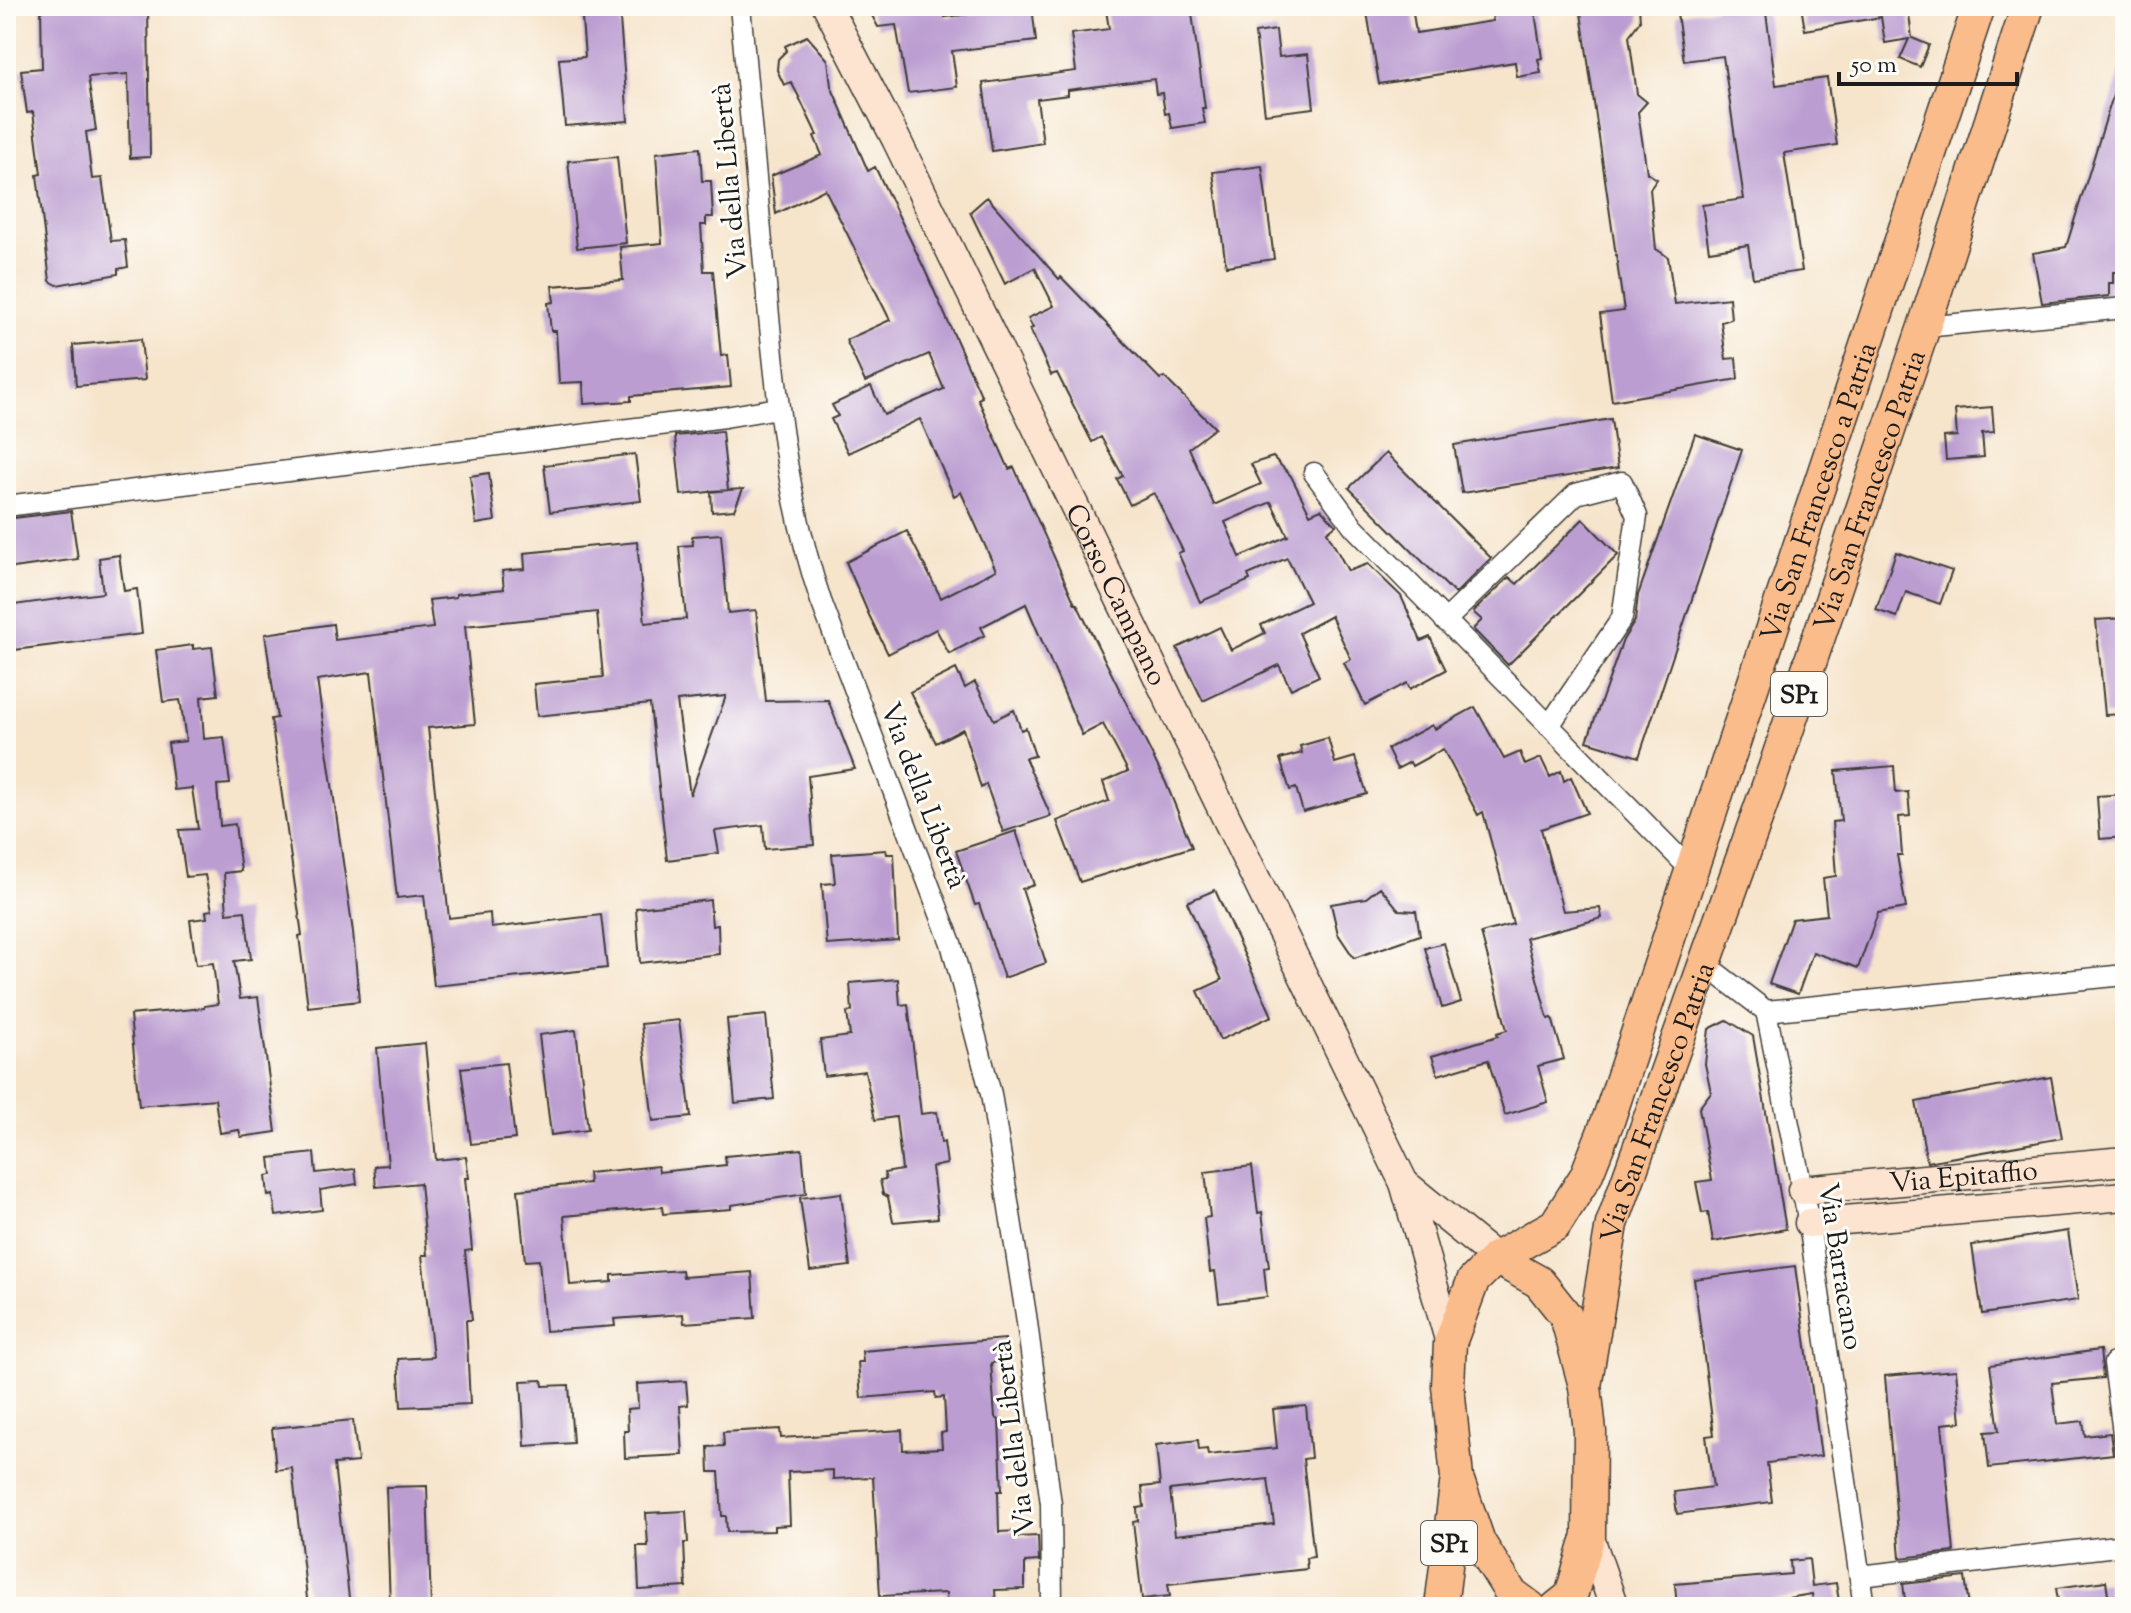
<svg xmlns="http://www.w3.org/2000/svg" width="2131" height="1613" font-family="'Sorts Mill Goudy',serif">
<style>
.building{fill:#bb9dd1;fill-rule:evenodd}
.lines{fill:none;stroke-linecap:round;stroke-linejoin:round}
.street-casing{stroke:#3d3a36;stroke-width:23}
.secondary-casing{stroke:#3d3a36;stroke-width:31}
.primary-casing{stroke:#3d3a36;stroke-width:35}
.street{stroke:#fff;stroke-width:20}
.secondary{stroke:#fde4d1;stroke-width:28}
.primary{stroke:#fabc8b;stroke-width:32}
.labels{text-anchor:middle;stroke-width:6;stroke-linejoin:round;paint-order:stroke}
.shield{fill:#fdfcf7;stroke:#605f5e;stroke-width:2}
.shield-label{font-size:26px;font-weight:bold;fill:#1c1c1c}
.street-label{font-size:28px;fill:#1c1c1c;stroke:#fdfcf7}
</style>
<rect width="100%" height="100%" fill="#fdfcf7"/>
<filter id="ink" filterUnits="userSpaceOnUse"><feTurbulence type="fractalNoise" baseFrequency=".0125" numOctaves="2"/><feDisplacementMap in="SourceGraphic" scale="16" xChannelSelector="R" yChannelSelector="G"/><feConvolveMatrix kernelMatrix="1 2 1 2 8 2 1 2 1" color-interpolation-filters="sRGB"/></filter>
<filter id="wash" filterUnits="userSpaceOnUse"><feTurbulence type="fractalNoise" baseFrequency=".006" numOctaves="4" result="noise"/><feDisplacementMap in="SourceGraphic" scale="32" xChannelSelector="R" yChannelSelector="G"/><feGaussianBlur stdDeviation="1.8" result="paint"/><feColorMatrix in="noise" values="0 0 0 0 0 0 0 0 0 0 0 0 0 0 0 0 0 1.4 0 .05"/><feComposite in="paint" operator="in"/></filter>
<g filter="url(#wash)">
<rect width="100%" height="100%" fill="#f6e4cb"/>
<g id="blocks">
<path class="building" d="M41 6H148L150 157 130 158 128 74 88 77 96 130 86 132 92 179 102 178 111 241 125 240 128 267 118 269V274L57 285 50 281 37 175 41 174 33 112 27 113 21 70 42 68Z
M581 6H619L628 121 565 126 559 59 585 57Z
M867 6H945V17L1032 6 1036 41 952 51 957 87 908 93 896 25 878 27Z
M1133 6H1191L1205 108H1202L1205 123 1172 128 1169 113 1165 114 1162 93 1156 94 1154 79 1068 90V95L1037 99 1043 143 992 151 983 83 1076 71 1071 34 1109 29 1106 10Z
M1366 6H1412L1416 33 1493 21 1491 6H1534L1542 58 1538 59 1541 73 1517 77 1515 62 1379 84Z
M1580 6H1639L1640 21 1629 36 1637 94 1647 102 1638 112 1647 173 1657 179 1650 189 1656 249 1668 257 1675 304 1729 298 1731 319 1721 322 1726 359 1736 358 1738 379 1612 401 1600 314 1624 311Z
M1716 6H1765L1776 85 1827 78 1837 145 1784 153 1802 271 1753 278 1748 245 1709 251 1702 205 1744 199 1723 56 1684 61 1677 14 1716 8Z
M1801 6H1908L1912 38 1929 45 1920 67 1900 59 1909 39 1885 43 1881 17 1805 30Z
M1276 30 1279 57 1308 54 1314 108 1265 114 1255 33Z
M807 36 828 60 831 86 868 171 875 167 923 266 982 397 978 399 1009 469 1014 467 1075 604H1077L1166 783 1192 847 1080 882 1057 821 1109 801 1103 782 1128 771 1103 724 1082 735 1026 604 981 627 985 635 949 654 936 629 888 654 869 615 846 562 907 531 941 598 996 570 961 492 954 496 920 419 848 453 831 419 838 416 832 405 871 386 884 415 944 389 929 354 865 382 846 340 890 320 825 189 776 214 771 176 822 155 814 136 817 135 798 95 791 82 784 85 777 70 778 59 787 50 785 46Z
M2121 70 2125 71V272H2113V283H2109V296L2042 303 2033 253 2066 247Z
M700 148 702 181H711L713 217H706V225H701L704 271H713L721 356 728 355 731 387 631 396V401L584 404 583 382 559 383 556 331H551L548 303 554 302 552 286 623 280 620 247 662 243 656 153Z
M617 157 626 243 577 248 568 161Z
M1262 166 1274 259 1226 266 1213 172Z
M987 197 1059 279 1061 277 1160 379 1164 377 1215 428 1189 448 1214 505 1261 484 1251 464 1273 457 1291 476 1310 514 1321 509 1336 525 1327 532 1348 571 1368 564 1401 596 1421 641 1430 637 1446 670 1410 689 1407 683 1365 705 1344 663 1351 659 1331 616 1299 633 1319 676 1291 689 1279 665 1203 701 1177 648 1220 627 1231 650 1265 633 1261 625 1309 602 1287 558 1248 575 1250 580 1200 602 1178 553 1183 551 1154 493 1130 505 1117 479 1123 476 1101 437 1092 442 1057 373 1051 375 1030 329 1033 328 1028 318 1054 306 1035 268 1005 284 970 212ZM1271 502 1288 536 1240 557 1225 522Z
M141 339 145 380 76 386 73 345Z
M1992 407 1994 432 1982 433 1984 457 1946 460 1944 437 1957 436 1955 410Z
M1611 419 1618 468 1462 493 1454 445Z
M722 431 728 490 681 495 675 436Z
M1695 434 1742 450 1639 757 1587 741 1623 640 1635 621 1638 595Z
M1386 453 1491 558 1455 594 1349 488Z
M635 454 641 501 550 512 544 465Z
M489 473 495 521 476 524 470 476Z
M743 489 734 510 712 512 711 491Z
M71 511 78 559 6 569V519Z
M1583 519 1618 555 1508 665 1473 629 1482 620 1473 612 1509 577 1517 584Z
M721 534 728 613 756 610 766 701 828 700 855 769 808 776 814 845 765 849 763 825 715 831 719 853 667 860 650 704 537 716 534 684 603 677 597 612 465 626 475 724 428 728 449 918 490 913 491 928 601 915 607 968 434 986 424 895 397 898 371 672 317 680 353 932 359 1001 308 1007 299 936 302 935 271 719 277 718 265 634 333 624 335 640 433 628 429 600 456 597V594L504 589 502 571 525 569 524 553 637 542 645 623 686 619 679 546 693 545 692 536ZM726 696 690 795 677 701Z
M1896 552 1952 571 1940 604 1906 592 1897 617 1876 610Z
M119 555 124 591 137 589 142 634 6 651V606L103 593 99 558Z
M2125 618V714L2105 715 2096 620Z
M193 645V649L212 647 218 695 201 697 204 739 224 737 230 784 217 785 220 826 235 824 241 871 224 873 227 913 245 911 251 959 234 961 240 999 258 997 276 1132 241 1137 239 1130 220 1133 215 1099 139 1106 130 1015 204 1008V1006L218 1004 213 963 196 965 190 920 207 918 206 911 212 910 205 875 186 877 179 830 198 829 192 788 174 790 168 743 186 741 181 705 180 700 163 702 156 650Z
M956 669 965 688 975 682 994 720 1014 710 1021 730 1026 728 1035 756 1025 758 1051 816 1003 832 986 784 981 788 963 729 936 743 910 692Z
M1475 707 1504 759 1520 752 1525 765 1541 758 1550 777 1561 771 1564 781 1571 777 1587 813 1541 829 1563 911 1600 908 1602 918 1526 938 1548 1019 1552 1018 1564 1059 1538 1066 1548 1102 1505 1115 1488 1060 1438 1075 1432 1056 1498 1036 1497 1033 1507 1030 1481 933 1513 924 1483 812 1478 815 1443 749 1412 766 1410 762 1397 769 1387 749 1432 725 1435 729Z
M1328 738 1335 763 1355 757 1367 794 1303 812 1296 788 1290 790 1280 759 1302 753 1300 746Z
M1894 766 1896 793 1908 792 1910 816 1899 817 1902 855H1897L1906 908 1878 913 1858 968 1813 952 1798 994 1769 984 1792 919 1827 915 1823 878 1836 876 1832 822 1841 821 1836 771Z
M2125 794V837L2100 839 2097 796Z
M1016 831 1034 885 1022 889 1046 963 1004 978 979 904 975 905 956 851Z
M886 850 887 854H894L898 940 827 945 822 884 835 883 832 854Z
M1380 887 1399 910 1416 911 1420 935 1354 958 1338 934 1331 904 1366 898Z
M1215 890 1272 1016 1220 1040 1198 991 1222 980 1187 902Z
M710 900 712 926 718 925 719 954 640 963 636 908Z
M1444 943 1461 1002 1442 1008 1425 948Z
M898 979 900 1005 908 1004 921 1114 937 1112 941 1143 944 1142 947 1164 932 1167 938 1218 893 1222 888 1197 883 1194 880 1180 886 1179 884 1173 902 1170 896 1117 875 1120 865 1071 824 1076 820 1040 850 1036 847 1013 852 1011 850 983Z
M766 1015 774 1099 735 1103 727 1019Z
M679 1020 691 1117 653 1121 641 1024Z
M1727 1020 1753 1036 1786 1229 1713 1242 1708 1212 1702 1213 1696 1182 1712 1180 1699 1108 1711 1092 1705 1064 1709 1029Z
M576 1030 588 1130 551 1135 539 1035Z
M425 1043 436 1160 466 1157 469 1178H465L472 1250 465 1251 472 1320H466L470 1404 401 1407 398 1359 433 1357 422 1255H427L420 1183 376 1187 374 1166 388 1165 377 1048Z
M506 1063 515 1139 471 1144 461 1068Z
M2051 1077 2062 1138 1927 1162 1916 1102Z
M802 1149 806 1194 731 1205V1209L663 1214 662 1207 564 1216 570 1285 612 1282V1275L682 1270 683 1277 752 1272 755 1318 684 1323 683 1314 614 1319 615 1326 545 1331 539 1260 525 1261 518 1190 589 1183 588 1173 658 1166 659 1172 726 1165 725 1156Z
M314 1153 316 1173 355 1169 357 1184 320 1190 322 1210 276 1216 273 1195 268 1196 266 1176 272 1175 270 1158Z
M1252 1166 1258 1213 1262 1212 1269 1267 1264 1268 1267 1297 1219 1303 1215 1271 1210 1272 1204 1218 1210 1217 1205 1172Z
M841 1193 850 1266 810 1271 800 1198Z
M2068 1231 2078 1300 1982 1314 1972 1245Z
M1795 1266 1821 1456 1767 1463 1772 1502 1677 1514 1674 1492 1713 1487 1706 1436 1714 1435 1694 1279Z
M1005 1339 1007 1361 991 1363 995 1417 999 1420 1002 1491H998L999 1532 1018 1531V1537L1038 1536 1039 1561 1025 1562V1589L995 1590 996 1607H947L946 1593 880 1596 873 1477 833 1479V1470L788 1472 790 1525 774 1526V1531L727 1532 726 1516H722L719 1472H709L708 1447 724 1446 723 1432 780 1429 781 1438 902 1430 903 1450 942 1448 941 1433 946 1432 944 1397 936 1398 935 1392 861 1398 858 1362H863L862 1351Z
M2100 1350 2103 1378 2052 1383 2057 1424 2083 1421 2085 1436 2110 1433 2113 1454 1989 1468 1985 1432 1999 1431 1990 1365Z
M1956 1370 1961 1422 1942 1424 1954 1552 1900 1558 1885 1376Z
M542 1380 543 1386 569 1385 573 1443 525 1446 521 1381Z
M686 1381 688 1405 680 1406 683 1455 625 1458 624 1431H628L627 1409 638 1408 637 1384Z
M1306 1406 1311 1458 1303 1459 1314 1557 1306 1558 1307 1569 1168 1584 1170 1596 1142 1599 1133 1522 1138 1521 1137 1508 1144 1507 1142 1487 1160 1485 1156 1445 1198 1440 1199 1450 1207 1449 1208 1455 1277 1448 1273 1409ZM1268 1479 1274 1524 1175 1535 1170 1490Z
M353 1420 358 1462 334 1464 350 1607H308L292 1468 276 1470 272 1428Z
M427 1486 431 1607H390L386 1487Z
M686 1511 688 1543H684L686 1587 639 1590 637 1546H648L646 1513Z
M1809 1559 1812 1586 1836 1583 1840 1607H1814L1812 1594 1776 1600 1677 1607 1675 1584 1791 1574 1790 1561Z
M1965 1577 1969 1607H1906L1903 1584Z
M2106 1581 2110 1607H2059L2056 1588Z"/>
</g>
</g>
<g filter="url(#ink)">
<use href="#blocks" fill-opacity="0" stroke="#3d3a36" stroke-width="2"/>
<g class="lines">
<defs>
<path id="street" d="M740 6C749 99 758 192 766 285 776 392 786 498 821 601L951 943 991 1094 1026 1315 1051 1504 1052 1607
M1924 327 2125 308
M1314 473 1354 527 1692 871
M6 506 725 417 778 408
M1445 621 1576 494 1622 482 1637 516 1622 618 1549 726
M1706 965 1766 1011 1809 1223 1864 1607
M1766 1011 2125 975
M2114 1363 2125 1449
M1860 1576 2125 1545"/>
<g id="secondary">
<path id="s1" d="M827 6 896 139 1404 1183 1450 1343"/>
<path d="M1404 1183 1496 1258"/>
<path id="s2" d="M1802 1190 2125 1161"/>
<path d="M1809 1223 2125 1196"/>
<path d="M1589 1535 1614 1607"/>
</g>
<g id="primary">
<path d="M1496 1258 1539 1282 1566 1316 1585 1386 1590 1432 1589 1535 1571 1596 1557 1607"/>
<path id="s3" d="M1585 1386 1612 1224 1774 769 1924 327 2028 6"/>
<path d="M1441 1607 1456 1485"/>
<path id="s4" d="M1530 1607 1511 1593 1479 1542 1457 1478 1448 1386 1450 1343 1473 1281 1496 1258 1555 1225 1586 1176 1609 1118 1979 6"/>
</g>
</defs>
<use href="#street" class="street-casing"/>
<use href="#secondary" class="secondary-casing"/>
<use href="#primary" class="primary-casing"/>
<use href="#street" class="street"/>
<use href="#secondary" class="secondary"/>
<use href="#primary" class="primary"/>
</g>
</g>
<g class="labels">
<g class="shield">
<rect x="1771" y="672" width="56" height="44" rx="6"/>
<rect x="1421" y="1521" width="56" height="44" rx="6"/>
</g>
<g class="shield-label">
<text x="1799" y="703">SP1</text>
<text x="1449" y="1552">SP1</text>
</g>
<g class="street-label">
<text transform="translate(728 181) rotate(-95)" y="10">Via della Libertà</text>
<text dy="10" stroke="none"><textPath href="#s3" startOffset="942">Via San Francesco Patria</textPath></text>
<text dy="10" stroke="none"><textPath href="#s4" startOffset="1234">Via San Francesco a Patria</textPath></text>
<text dy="10" stroke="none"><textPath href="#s1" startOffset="656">Corso Campano</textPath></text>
<text transform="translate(925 795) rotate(69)" y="10">Via della Libertà</text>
<text dy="10" stroke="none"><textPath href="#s3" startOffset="294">Via San Francesco Patria</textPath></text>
<text dy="10" stroke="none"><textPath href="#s2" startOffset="162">Via Epitaffio</textPath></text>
<text transform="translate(1842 1266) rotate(81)" y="10">Via Barracano</text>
<text transform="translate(1012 1438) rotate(-97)" y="10">Via della Libertà</text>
</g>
</g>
<rect width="2131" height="1613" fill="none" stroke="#fdfcf7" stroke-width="32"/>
<path d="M1839 72v12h178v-12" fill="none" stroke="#1c1c1c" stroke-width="4"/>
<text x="1851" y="72" font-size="24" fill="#1c1c1c" stroke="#fdfcf7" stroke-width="6" paint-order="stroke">50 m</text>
</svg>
